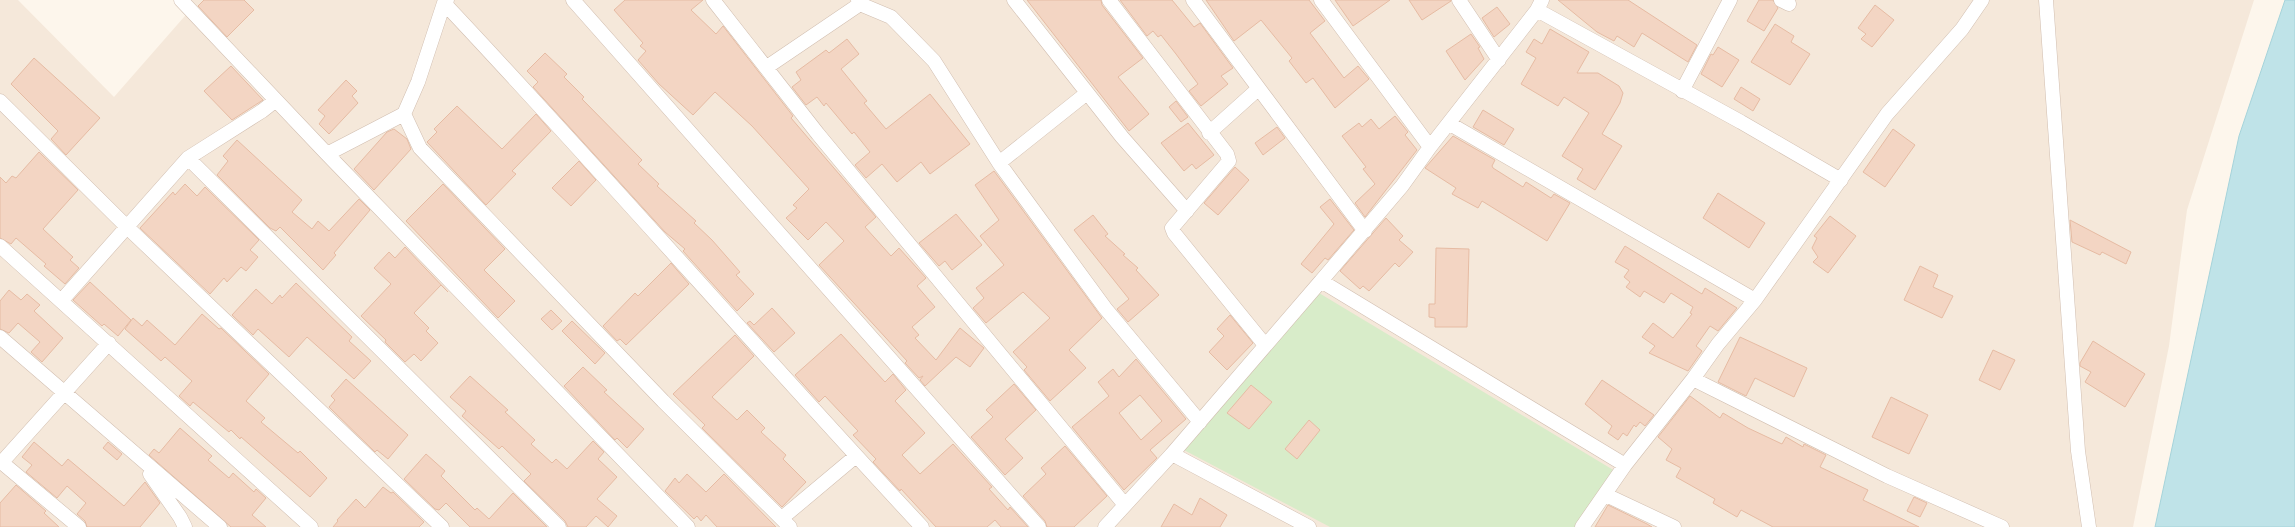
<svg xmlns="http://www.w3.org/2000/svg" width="2295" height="527" font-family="Mulish,sans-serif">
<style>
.residential{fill:#f5e8da}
.green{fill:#d8ecc9}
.water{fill:#bfe3e8;stroke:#a5d3da}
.building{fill:#f3d5c3;stroke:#e6bba3;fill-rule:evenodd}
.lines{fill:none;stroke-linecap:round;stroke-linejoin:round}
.minor-casing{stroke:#d1beb0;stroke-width:15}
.minor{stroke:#fff;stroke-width:14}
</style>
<rect width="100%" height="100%" fill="#fdf6ec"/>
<path class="residential" d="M0 0H18L114 97 191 9 182 0H2254L2187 210 2169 346 2133 527H0Z"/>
<path class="green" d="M1319 293 1615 471 1575 527H1330L1182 449Z"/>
<path class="water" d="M2285 0H2295V527H2155L2239 136Z"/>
<path class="building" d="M204 0H244L254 10 227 37 198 6Z
M625 0H703L691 10 716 34 723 26 793 116 791 118 876 217 865 227 891 256 899 248 926 278 917 286 935 307 912 327 919 335 915 338 936 360 960 328 984 348 970 367 956 357 925 386 920 380 923 376 919 378 905 363 907 361 819 265 844 241 826 222 808 240 786 218 797 208 793 205 809 189 752 126 715 92 693 115 659 84 638 60 646 51 640 46 643 43 614 10Z
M1027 0H1101L1102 5 1143 58 1118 77 1149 114 1129 131Z
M1120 0H1172L1194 27 1200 23 1233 68 1221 76 1228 84 1201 106 1189 91 1198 84 1176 54 1161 35 1158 37 1153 31 1147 36Z
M1206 0H1309L1325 21 1310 33 1344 78 1358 66 1369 79 1335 108 1313 78 1306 83 1289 61 1292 58 1261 20 1234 41Z
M1335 0H1390L1353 26Z
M1409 0H1451V1L1422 20Z
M1558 0H1628L1697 45 1688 62 1642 33 1634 47 1617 36 1614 41 1597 32Z
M1759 0H1773L1778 8 1764 31 1747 21Z
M1875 5 1894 20 1872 47 1861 39 1866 34 1858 28Z
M1497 7 1510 24 1494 37 1482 18Z
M1775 24 1794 36 1791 42 1810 54 1790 85 1751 62Z
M1550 29 1589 52 1577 73H1598L1619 86 1623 93 1620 103 1602 134 1622 146 1595 190 1577 179 1583 169 1562 156 1589 113 1564 97 1558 106 1521 84 1536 58 1526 52 1534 39 1542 44Z
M1471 34 1480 47 1478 48 1484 59 1465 80 1446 51Z
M847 39 859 54 841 69 867 101 864 103 886 129 930 94 970 144 930 174 921 162 897 182 882 164 866 178 855 165 870 152 854 132 852 134 826 103 824 106 817 97 806 105 792 87 801 80 796 72 826 50 829 53Z
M1718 47 1739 60 1722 87 1701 74 1711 54 1713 55Z
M545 53 567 74 564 77 584 97 582 99 642 160 638 164 659 184 657 186 696 221 694 223 712 240 740 272 736 275 754 294 737 311 683 251 685 249 665 232 533 87 538 82 527 71Z
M34 58 100 118 66 155 51 139 58 131 11 84Z
M231 66 263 100 232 120 204 91Z
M346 80 357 91 352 96 358 103 329 134 319 124 325 116 318 110Z
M1741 87 1760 99 1753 111 1734 99Z
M1176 101 1188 117 1181 122 1169 107Z
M457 106 502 149 536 114 551 131 512 171 516 174 486 205 427 142 437 132 434 129Z
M1483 110 1514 129 1504 145 1473 127Z
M1395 116 1408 132 1405 135 1417 150 1365 217 1355 203 1375 184 1363 169 1366 167 1342 136 1359 123 1362 127 1371 119 1379 129Z
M1188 123 1214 155 1196 169 1192 164 1184 171 1161 143Z
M1277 127 1285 138 1263 155 1255 143Z
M394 129 407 139 411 149 374 190 354 169 387 132Z
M1893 129 1915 145 1885 187 1863 172Z
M1453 136 1495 160 1492 166 1493 168 1523 187 1526 182 1551 198 1554 194 1570 203 1547 241 1482 201 1478 208 1452 194 1456 188 1425 168Z
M237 140 302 200 292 212 312 229 318 221 329 231 359 199 370 210 334 253 336 255 323 270 280 227 276 231 270 228 217 175 228 161 223 156Z
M39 152 78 190 43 229 73 257 70 260 79 268 65 284 44 266 46 264 16 238 11 244 0 238V177L6 183 12 176 16 178Z
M579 161 596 180 571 206 552 188Z
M1235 167 1249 180 1218 215 1204 203Z
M994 171 1102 318 1069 350 1086 368 1050 401 1024 370 1027 367 1013 352 1050 318 1023 292 986 323 973 308 984 298 976 288 1004 265 980 236 999 220 975 185Z
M185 184 197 196 205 187 259 240 250 250 258 257 246 271 241 267 227 282 224 278 210 294 140 228 173 192 175 195Z
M443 184 505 249 484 270 515 301 498 318 406 221Z
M1718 193 1765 223 1749 248 1703 218Z
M1330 199 1354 230 1328 260 1325 258 1312 273 1301 264 1334 224 1320 207Z
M956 214 982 245 952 270 945 261 939 266 919 243Z
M1093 215 1108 234 1105 236 1125 254 1123 255 1138 268 1136 270 1159 295 1128 322 1117 309 1129 299 1074 230Z
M1830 216 1856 236 1828 273 1813 262 1818 257 1812 248 1817 238 1814 236Z
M1386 218 1403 236 1399 240 1413 252 1399 267 1395 263 1369 291 1363 286 1360 289 1340 271Z
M2070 220 2131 252 2126 264 2102 252 2100 255 2072 242Z
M1625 246 1702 294 1705 288 1737 308 1718 331 1710 326 1696 346 1702 351 1688 371 1649 353 1655 346 1642 337 1653 323 1673 338 1692 314 1690 313 1693 307 1671 293 1664 303 1644 291 1640 297 1626 287 1630 282 1624 277 1629 270 1615 262Z
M405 247 448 292 441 285 414 313 429 328 426 331 438 343 421 361 414 354 405 362 385 342 386 340 361 316 391 284 374 268 389 252 395 258Z
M1436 248 1469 249 1467 327H1435V318L1429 317V304H1435Z
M671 263 689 284 626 345 620 339 617 341 603 326 635 293 638 296Z
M1920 266 1938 275 1933 287 1953 296 1942 318 1904 300Z
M90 282 131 320 118 336 104 324 102 326 73 300Z
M296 283 352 337 349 341 371 361 354 379 307 337 289 357 258 329 253 335 232 315 256 289 272 304 280 295 282 298Z
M9 290 21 300 27 294 40 305 34 311 63 338 42 362 31 352 40 342 18 323 9 333 0 329V301Z
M772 308 795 333 774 352 747 323 750 321 754 325Z
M551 310 562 321 552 330 541 319Z
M202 314 219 329 221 328 269 374 246 401 265 418 261 422 298 453 300 451 327 478 310 497 241 437 240 439 231 430 229 432 193 402 190 406 179 396 192 381 165 357 161 361 125 329 133 318 142 326 147 320 175 345Z
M1230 315 1253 343 1227 370 1209 352 1224 336 1217 329Z
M572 321 605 353 595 364 562 331Z
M841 334 885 382 893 374 906 390 895 401 925 433 902 455 920 474 953 444 992 487 989 489 1008 510 1010 507 1028 527H1001L995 520 987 527H936L901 489 900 491 873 462 876 459 853 435 858 431 825 396 819 402 795 375Z
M735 335 754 356 712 397 737 420 747 410 765 428 761 432 786 455 783 459 806 482 782 507 702 428 705 425 673 394Z
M1740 337 1807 368 1794 397 1755 378 1746 396 1718 382Z
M2093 341 2145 374 2125 407 2085 382 2091 372 2080 366V363Z
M1993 350 2015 360 2000 390 1979 380Z
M1136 359 1186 419 1150 450 1157 458 1124 490 1072 427 1109 396 1098 382 1113 369 1119 377ZM1140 395 1162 421 1141 440 1119 413Z
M583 367 607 390 604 392 644 429 627 448 617 438 615 440 564 386Z
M470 376 508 410 505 412 535 440 531 444 552 463 556 459 567 469 593 441 604 452 598 459 617 477 597 499 617 516 608 527 596 516 586 527H568L565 521 524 481 531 474 502 446 499 449 462 416 466 411 450 397Z
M346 379 408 435 388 459 377 450 375 452 329 407 335 400 331 396Z
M1602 380 1654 415 1645 426 1640 422 1636 427 1634 425 1627 436 1623 433 1618 440 1608 433 1612 426 1585 404Z
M1014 384 1036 410 1005 439 1023 458 1005 475 971 437 993 417 986 410Z
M1251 385 1272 402 1249 429 1227 413Z
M1690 396 1720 418 1723 413 1748 428 1782 444 1786 437 1803 447 1804 444 1826 455 1820 467 1868 490 1863 500 1919 527H1773L1741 510 1737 517 1713 503 1715 499 1676 477 1681 468 1666 460 1672 449 1658 437Z
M1891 397 1928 415 1909 454 1872 437Z
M1309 420 1320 430 1297 459 1285 449Z
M180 428 212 456 208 460 229 478 233 473 254 492 256 489 266 498 252 515 266 527H231L149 455 154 449 159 453Z
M34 442 62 466 68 459 124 506 145 482 160 503 140 527H87L85 521 77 514 86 503 67 486 57 498 26 472 32 465 22 457Z
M108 442 122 454 117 460 103 448Z
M1065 446 1107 496 1074 527H1047L1045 521 1023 496 1046 474 1041 468Z
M426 454 445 471 441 476 475 510 477 508 489 519 513 493 547 527H470L446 503 439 510 435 509 404 479Z
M687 474 706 492 724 474 776 527H717L706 515 701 521 697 516 694 519 665 491 675 478 679 483Z
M16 485 46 511 44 513 59 527H0V503Z
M383 487 391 493 393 492 424 522 419 527H333L338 521 337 520 356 499 365 508Z
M1914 497 1927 503 1920 517 1907 511Z
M1200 498 1227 515 1220 527H1161L1174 504 1192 515Z
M1608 505 1647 524 1652 527H1595Z"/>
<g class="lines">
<defs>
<path id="minor" d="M181 0 327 154 688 527
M573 0 1039 527
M713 0 818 134 1125 505
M858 0 860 4 891 17 934 61 999 163 1105 308 1200 422
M1014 0 1122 137 1187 211
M1109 0 1227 154 1229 161 1172 228 1174 233 1265 345
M1193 0 1365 231
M1321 0 1430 147
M1459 0 1499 60
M1781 0 1789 4
M2046 0 2078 451 2089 527
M444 3C606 175 761 354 922 527
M1537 10 1741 122 1841 180
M767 67 860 4
M1682 91 1730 0
M0 101 127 227 442 527
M404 114 420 148 663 401 790 527
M1450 124 1755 300
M1209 133 1258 89
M327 154 404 114 418 82 444 3 447 0
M188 158 559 527
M999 163 1087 93
M0 246 311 527
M1321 281 1402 186 1430 147 1537 10 1542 0
M62 300 188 158 262 111 276 100
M0 337 220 527
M1693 379 1887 476 2002 527
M0 461 79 527
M2 462 109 343
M150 474 180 517 185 527
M1606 495 1674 527
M782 518 856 456
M1105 527 1172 454
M1309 527 1172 454 1321 281 1625 465
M1582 527 1625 465 1693 379 1718 344 1755 300 1887 114 1962 29 1982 0"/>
</defs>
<use href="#minor" class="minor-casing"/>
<use href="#minor" class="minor"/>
</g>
</svg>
